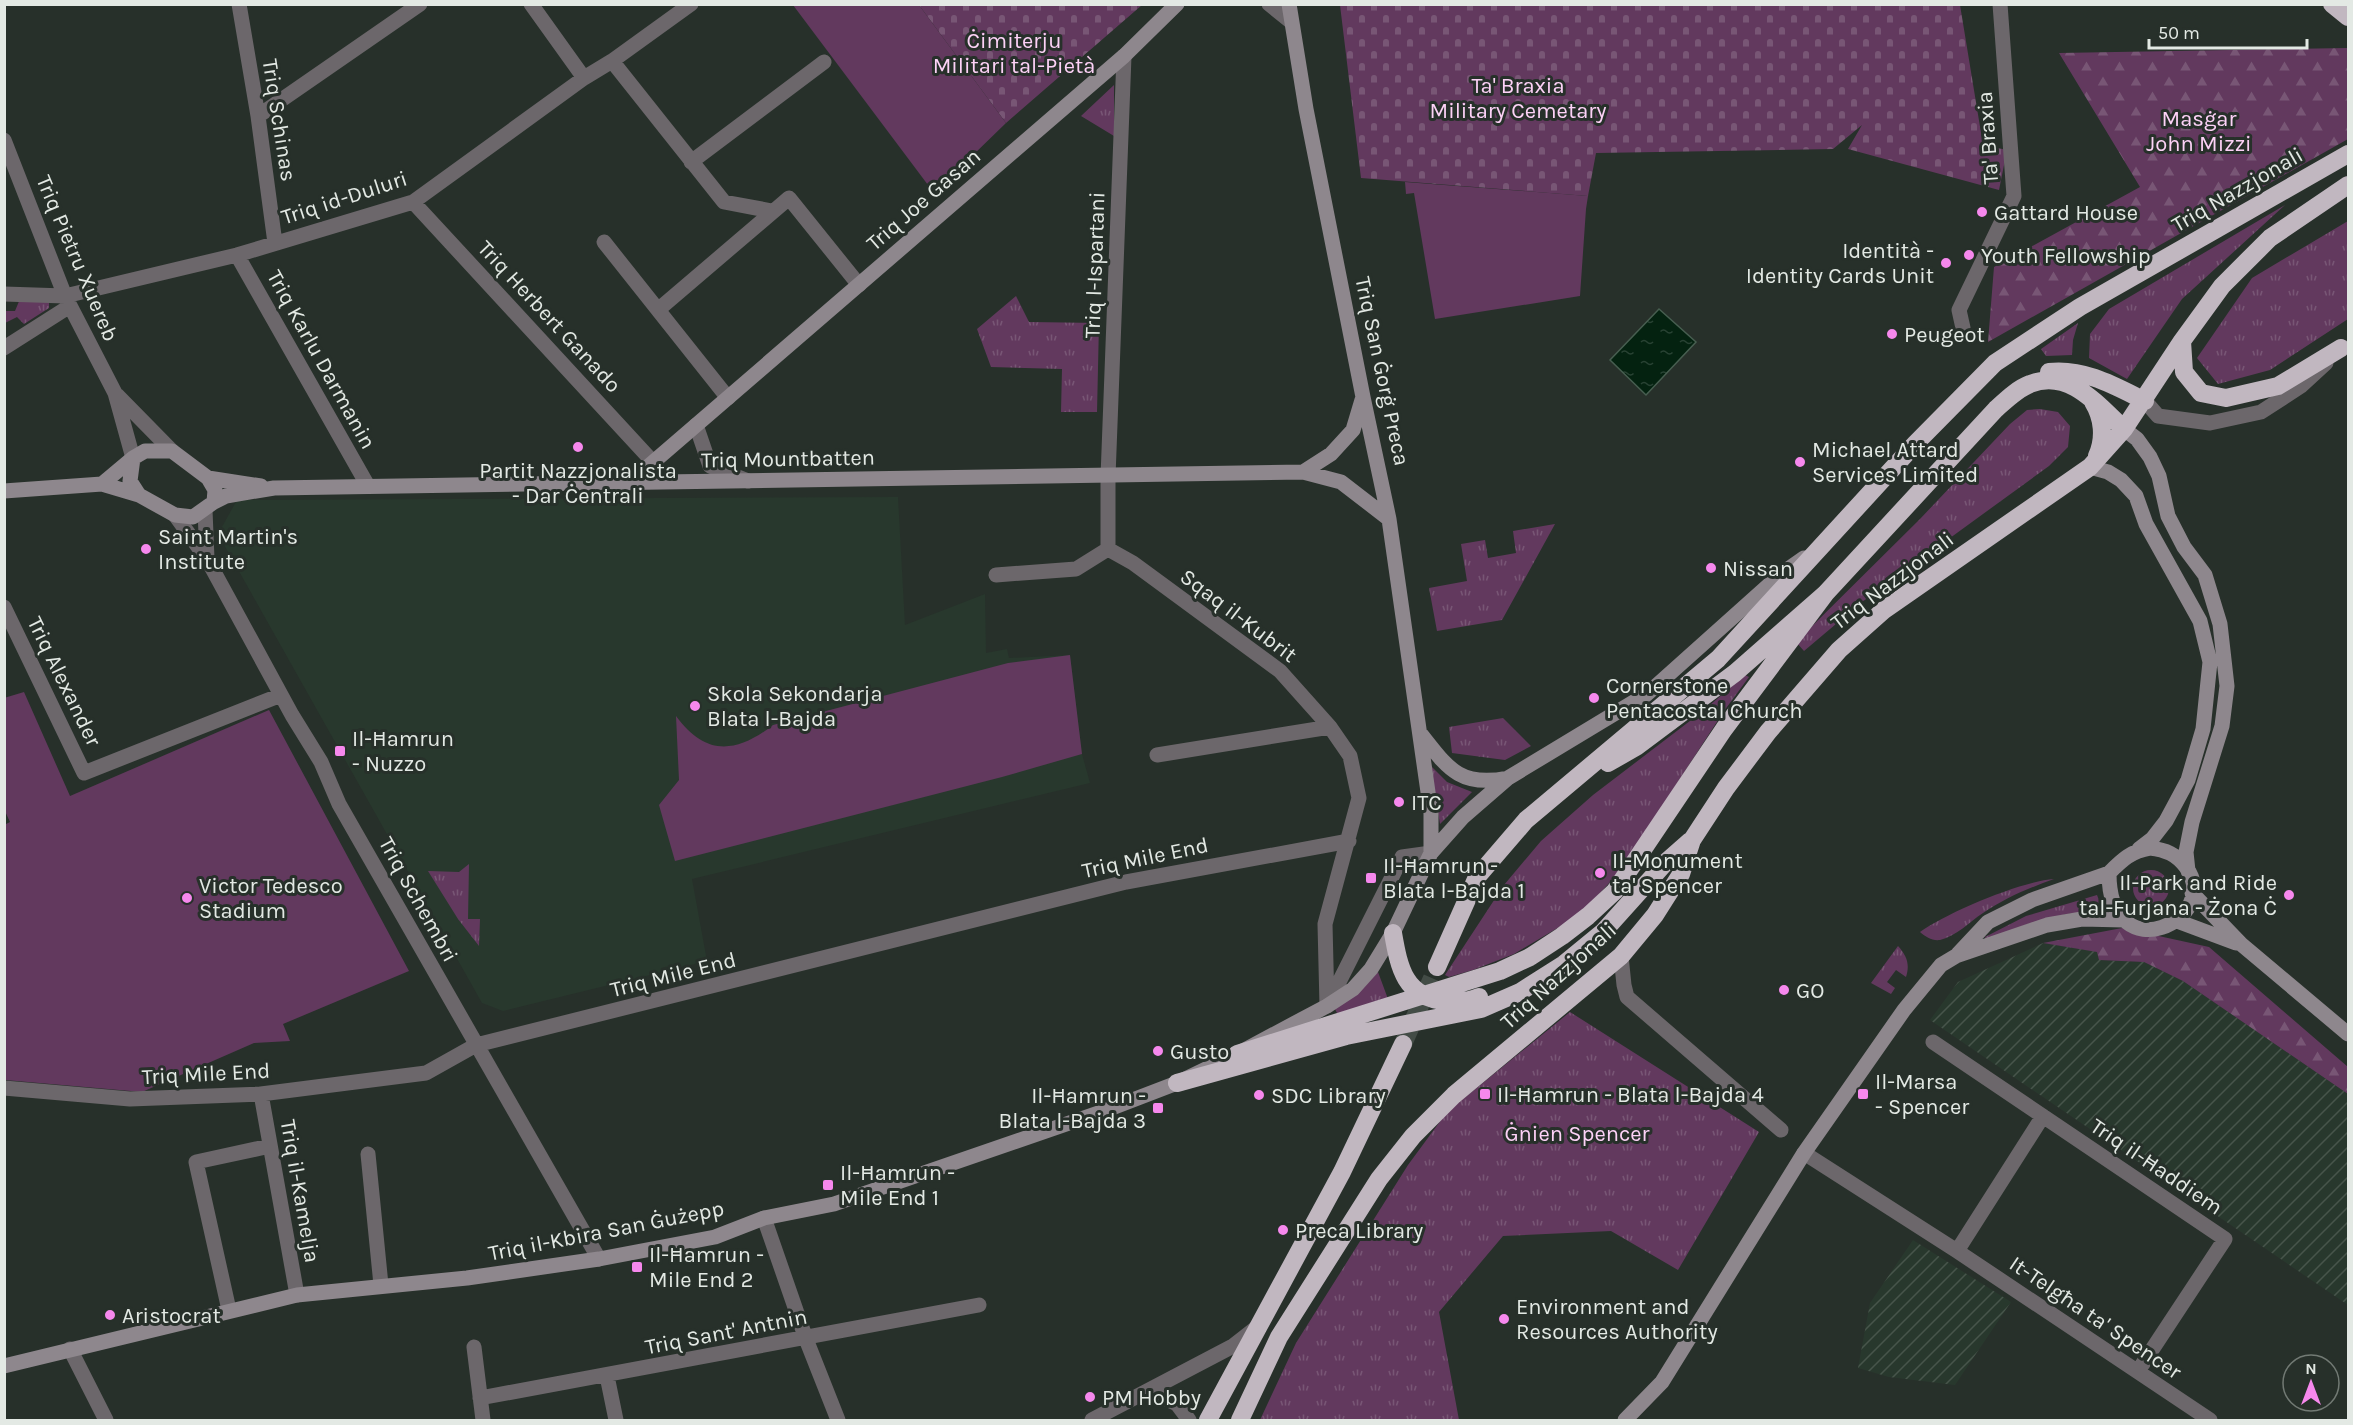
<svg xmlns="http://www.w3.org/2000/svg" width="2353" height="1425" font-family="Karla,sans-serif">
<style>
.built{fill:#28382d}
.industrial{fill:url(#industrial-furrows)}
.grass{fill:url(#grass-tufts)}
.forest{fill:url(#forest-firs)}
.cemetery{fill:url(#cemetery-stones)}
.pitch{fill:#62395e}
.water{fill:url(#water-ripples);stroke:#475e50;stroke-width:1.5}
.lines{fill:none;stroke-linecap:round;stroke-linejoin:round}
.highway-tunnel{stroke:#434c46;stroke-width:18;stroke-dasharray:18 9;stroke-linecap:butt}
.street{stroke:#6c676b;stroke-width:15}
.secondary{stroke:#8e878d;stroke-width:15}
.highway{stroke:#c1b7c0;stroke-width:18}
.poi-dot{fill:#f688ed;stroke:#27302a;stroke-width:2}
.labels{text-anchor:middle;stroke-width:6;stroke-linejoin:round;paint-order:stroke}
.park-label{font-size:22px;fill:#fdd2f7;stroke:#27302a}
.street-label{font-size:22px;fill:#e3e9e4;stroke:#27302a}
.poi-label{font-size:22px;fill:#e3e9e4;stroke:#27302a;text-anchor:start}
</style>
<defs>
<pattern id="industrial-furrows" width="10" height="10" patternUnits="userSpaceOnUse" patternTransform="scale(1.5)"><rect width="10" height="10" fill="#28382d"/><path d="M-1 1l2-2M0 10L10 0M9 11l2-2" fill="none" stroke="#47554b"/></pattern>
<pattern id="grass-tufts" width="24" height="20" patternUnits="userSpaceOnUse" patternTransform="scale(1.5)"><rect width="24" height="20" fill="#62395e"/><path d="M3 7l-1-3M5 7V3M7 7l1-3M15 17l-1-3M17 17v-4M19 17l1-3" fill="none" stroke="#785675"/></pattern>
<pattern id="forest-firs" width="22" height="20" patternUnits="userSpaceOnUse" patternTransform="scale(1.5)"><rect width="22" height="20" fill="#62395e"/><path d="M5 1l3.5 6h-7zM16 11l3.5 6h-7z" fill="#785675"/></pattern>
<pattern id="cemetery-stones" width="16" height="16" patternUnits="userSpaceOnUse" patternTransform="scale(1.5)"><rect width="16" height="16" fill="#62395e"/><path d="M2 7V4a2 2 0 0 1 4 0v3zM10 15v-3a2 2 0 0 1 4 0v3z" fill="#785675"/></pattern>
<pattern id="water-ripples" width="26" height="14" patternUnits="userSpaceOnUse" patternTransform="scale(1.5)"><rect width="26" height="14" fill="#042210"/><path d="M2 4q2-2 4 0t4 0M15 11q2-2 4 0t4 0" fill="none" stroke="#284233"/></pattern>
</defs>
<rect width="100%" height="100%" fill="#27302a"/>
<path class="built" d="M898 497 905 625 985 594 986 653 1007 649 1009 658 1070 655 1082 754 1090 783 692 879 707 961 503 1011 482 1003 218 534 237 500Z"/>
<path class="industrial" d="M2043 943 2098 952 2099 960 2144 962 2183 981 2348 1094V1305L1930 1020 1958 982Z
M1913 1240 2011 1302 1955 1385 1889 1377 1858 1368 1870 1303Z"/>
<path class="grass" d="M1114 85V136L1081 116Z
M2285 205 2182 299 2127 379 2089 358 2090 334 2109 309Z
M2348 221V319L2270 370 2218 384 2197 358 2252 278Z
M1016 296 1029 322 1099 323 1097 412H1061L1062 369 991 367 977 329Z
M20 299 49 301V308L24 324 17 317 5 323V311H15Z
M2078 323 2073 340 2072 355 2046 356 2041 349Z
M2040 409 2058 412 2070 426 2068 447 2049 466 1862 602 1804 651 1796 642 1920 519 2010 424 2027 410Z
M1555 524 1502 620 1437 631 1429 588 1467 581 1461 544 1485 540 1488 558 1516 553 1513 531Z
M1745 675 1749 677 1724 711 1620 871 1581 914 1514 954 1473 970 1449 977 1445 975 1504 885 1541 841 1593 795 1703 711Z
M1503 718 1531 746 1505 760 1452 753 1449 727Z
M1430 765 1447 782 1472 792 1440 824Z
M469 864 468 919H480L479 946 458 919 428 871 459 872Z
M2133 888a18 18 0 1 1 36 0a18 18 0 1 1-36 0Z
M2054 879C2029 888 2005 898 1983 913 1969 922 1957 936 1940 940 1932 941 1926 937 1920 932 1946 913 2022 881 2054 879Z
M2097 895 2103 911 2067 914 2028 924 1986 940 1985 937 2026 916Z
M1898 946C1907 956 1910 964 1906 977L1896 970 1887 982 1895 988 1891 994 1871 983Z
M1378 972 1388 999 1338 1015 1335 1009 1358 993Z
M1570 1012 1759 1132 1678 1270 1611 1231 1503 1236 1439 1312 1459 1420H1260L1296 1343 1408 1165 1447 1112Z"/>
<path class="forest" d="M2348 48V139L1988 342 1994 267 2140 187 2059 53Z
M2122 928 2209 947 2348 1067V1094L2183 981 2144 962 2099 960 2097 952 2043 943Z"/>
<path class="cemetery" d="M919 5H1142L1006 123Z
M1340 5H1960L1983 145 2007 150 1999 190 1848 149 1862 125 1833 149 1596 153 1588 196 1361 178Z"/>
<path class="pitch" d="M793 5H919L1006 123 934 193Z
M1405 182 1588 196 1586 209 1580 296 1435 319 1414 193 1406 194Z
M1070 655 1082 754 1002 777 675 861 659 805 679 780 676 716C705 756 736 754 773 725L1008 663Z
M24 692 70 796 269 710 409 971 283 1024 290 1041 254 1043 142 1092 5 1080 4 825 10 822 4 809V698Z"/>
<path class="water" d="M1659 309 1696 342 1646 395 1610 360Z"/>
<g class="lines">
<path class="highway-tunnel" d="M1403 1044 1437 967"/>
<path class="street" d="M239 4 258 116 275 243
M531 4 584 78
M1269 4 1290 21
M1124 56 1108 477V549L1133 563 1280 671 1330 727 1350 756 1359 798 1325 924 1327 1006
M612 61 724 202 772 211
M258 116 420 4
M4 140 65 296 115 393 133 458
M691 162 824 62
M413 202 653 462
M604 242 728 398
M237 255 368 486
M4 294 65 296 237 255 413 202 584 78 612 61 691 4
M659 309 789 198 859 285
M1963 328 1959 310 2014 196 2000 4
M4 348 70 306
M117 395 172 451
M2145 401 2158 416 2210 423 2261 412 2301 386 2326 363
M696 425 710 466 748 481
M205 510 207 559
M175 515 207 559 292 715 321 762 339 804 599 1259
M996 575 1076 569 1108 549
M4 607 84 773 281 695
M1157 755 1330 727
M1621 956 1624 985 1627 997 1781 1130
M1328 1004 1402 857 1431 853
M1933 1042 2225 1239 2138 1371
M4 1088 130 1099 261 1094 426 1073 476 1045 1126 882 1349 841
M261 1094 297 1295
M1804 1153 1957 1251 2210 1420
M368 1154 381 1285
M764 1218 806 1339 838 1420
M1957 1251 2043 1116
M229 1310 196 1162 270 1146
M474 1347 483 1420
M70 1349 106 1420
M607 1376 616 1420
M1149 1391 1177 1404 1189 1420
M480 1398 979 1305
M1092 1420 1233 1346 1256 1328"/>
<path class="secondary" d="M1289 4 1306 109 1363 397 1389 519 1431 813V853
M2124 429 2137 439 2150 457 2159 476 2168 516 2184 547 2205 575 2220 624 2227 686 2222 726 2192 822 2186 852 2188 871
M133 458 130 481 139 495
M2090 467 2108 472 2121 480 2136 496 2146 524 2200 621 2210 662 2203 729 2188 780 2166 821 2152 839 2139 849
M1303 472 1331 454 1353 430 1362 400
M208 478 261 486
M629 483 1124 56 1177 4
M4 491 102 484 139 495 175 515 193 517 214 502 215 490 208 478 172 451H145L133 458 102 484
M214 502 226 496 274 488 1303 472 1341 482 1389 519
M1420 733C1447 767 1459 788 1508 778
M2150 848C2166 850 2176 854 2186 867 2224 919 2109 974 2109 873 2122 860 2131 851 2150 848Z
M2192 893 2241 944 2348 1034
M2177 921 2236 943
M1958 954 1988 922 2032 900 2109 873
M4 1366 297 1295 467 1278 599 1259 715 1237 764 1218 834 1204 1104 1111 1177 1083 1237 1054 1327 1006 1353 989 1371 969 1393 933 1431 853 1463 817 1508 778 1647 694 1781 574 1804 558
M1625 1420 1662 1382 1804 1153 1904 1010 1941 965 1956 956 2047 925 2082 919 2124 920"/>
<path class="highway" d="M2332 4 2348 17
M2182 341 2184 372 2201 393 2226 398 2278 386 2341 348
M2049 372C2084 368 2115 386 2145 401
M2093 402C2103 418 2105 438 2097 456
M1608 763 1636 747 1735 673 1825 594 1996 409C2006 400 2017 389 2030 384 2069 368 2098 405 2124 429
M1393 933C1399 968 1405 998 1446 1001 1458 1002 1468 1002 1479 997
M1437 967 1477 877 1526 820 1718 659 1915 444 1995 363 2080 307 2348 154
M1237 1054 1500 971 1530 957 1562 936 1588 916 1615 891 1724 729 1825 594
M1177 1083 1346 1036 1481 1009 1520 992 1564 964 1603 932 1665 863 1690 841
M1208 1420 1342 1172 1403 1044
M1240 1420 1279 1337 1379 1179 1413 1136 1454 1095 1621 956 1655 915 1681 874 1692 840 1726 788 1768 732 1839 650 1884 610 2090 467 2124 429 2182 341 2222 286 2270 238 2348 185"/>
</g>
<g class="poi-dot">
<circle cx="1982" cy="212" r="6"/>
<circle cx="1969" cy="255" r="6"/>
<circle cx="1946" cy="263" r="6"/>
<circle cx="1892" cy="334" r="6"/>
<circle cx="578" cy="447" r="6"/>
<circle cx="1800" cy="462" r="6"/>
<circle cx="146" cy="549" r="6"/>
<circle cx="1711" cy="568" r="6"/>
<circle cx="1594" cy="698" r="6"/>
<circle cx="695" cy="706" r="6"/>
<rect x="334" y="745" width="12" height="12" rx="3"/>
<circle cx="1399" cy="802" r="6"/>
<circle cx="1600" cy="873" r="6"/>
<rect x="1365" y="872" width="12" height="12" rx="3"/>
<circle cx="2289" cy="895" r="6"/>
<circle cx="187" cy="898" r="6"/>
<circle cx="1784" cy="990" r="6"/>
<circle cx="1158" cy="1051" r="6"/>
<rect x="1479" y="1088" width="12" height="12" rx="3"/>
<rect x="1857" y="1088" width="12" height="12" rx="3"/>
<circle cx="1259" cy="1095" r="6"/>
<rect x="1152" y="1102" width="12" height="12" rx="3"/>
<rect x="822" y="1179" width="12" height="12" rx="3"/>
<circle cx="1283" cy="1230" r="6"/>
<rect x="631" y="1261" width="12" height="12" rx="3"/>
<circle cx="110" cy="1315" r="6"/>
<circle cx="1504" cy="1319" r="6"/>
<circle cx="1090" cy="1397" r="6"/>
</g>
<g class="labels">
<g class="park-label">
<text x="1014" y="48">Ċimiterju<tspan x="1014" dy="25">Militari tal-Pietà</tspan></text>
<text x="1518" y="93">Ta' Braxia<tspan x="1518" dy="25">Military Cemetary</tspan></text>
<text x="2199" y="126">Masġar<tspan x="2199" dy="25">John Mizzi</tspan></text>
<text x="1577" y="1141">Ġnien Spencer</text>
</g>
<g class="street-label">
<text transform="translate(280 120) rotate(81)" y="8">Triq Schinas</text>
<text transform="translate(1987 138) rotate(-94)" y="8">Ta' Braxia</text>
<text transform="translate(2237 189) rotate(-30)" y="8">Triq Nazzjonali</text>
<text transform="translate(344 197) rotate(-18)" y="8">Triq id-Duluri</text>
<text transform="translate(923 199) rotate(-41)" y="8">Triq Joe Gasan</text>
<text transform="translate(78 258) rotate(67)" y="8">Triq Pietru Xuereb</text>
<text transform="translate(1094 265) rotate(-88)" y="8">Triq l-Ispartani</text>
<text transform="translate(550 316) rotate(47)" y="8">Triq Herbert Ganado</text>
<text transform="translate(322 359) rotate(61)" y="8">Triq Karlu Darmanin</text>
<text transform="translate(1383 371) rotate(78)" y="8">Triq San Ġorġ Preca</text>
<text transform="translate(788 458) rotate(-1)" y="8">Triq Mountbatten</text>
<text transform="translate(1892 580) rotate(-37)" y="8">Triq Nazzjonali</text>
<text transform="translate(1239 615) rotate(37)" y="8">Sqaq il-Kubrit</text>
<text transform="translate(65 681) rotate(64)" y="8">Triq Alexander</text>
<text transform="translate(1145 857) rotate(-12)" y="8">Triq Mile End</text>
<text transform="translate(419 899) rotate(61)" y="8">Triq Schembri</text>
<text transform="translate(673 974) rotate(-14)" y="8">Triq Mile End</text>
<text transform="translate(1558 975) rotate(-42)" y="8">Triq Nazzjonali</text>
<text transform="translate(206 1073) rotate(-3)" y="8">Triq Mile End</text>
<text transform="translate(2157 1166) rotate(34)" y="8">Triq il-Ħaddiem</text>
<text transform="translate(301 1191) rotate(80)" y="8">Triq il-Kamelja</text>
<text transform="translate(606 1230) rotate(-11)" y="8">Triq il-Kbira San Ġużepp</text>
<text transform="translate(2096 1317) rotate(34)" y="8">It-Telgħa ta' Spencer</text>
<text transform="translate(726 1331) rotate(-11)" y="8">Triq Sant' Antnin</text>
</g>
<g class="poi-label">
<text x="1994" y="220">Gattard House</text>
<text x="1934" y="258" text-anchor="end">Identità -<tspan x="1934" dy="25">Identity Cards Unit</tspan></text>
<text x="1981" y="263">Youth Fellowship</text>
<text x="1904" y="342">Peugeot</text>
<text x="1812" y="457">Michael Attard<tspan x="1812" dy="25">Services Limited</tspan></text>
<text x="578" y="478" text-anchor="middle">Partit Nazzjonalista<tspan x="578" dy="25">- Dar Ċentrali</tspan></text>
<text x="158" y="544">Saint Martin's<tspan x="158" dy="25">Institute</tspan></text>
<text x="1723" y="576">Nissan</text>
<text x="1606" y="693">Cornerstone<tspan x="1606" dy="25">Pentacostal Church</tspan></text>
<text x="707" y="701">Skola Sekondarja<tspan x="707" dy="25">Blata l-Bajda</tspan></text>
<text x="352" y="746">Il-Ħamrun<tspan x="352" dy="25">- Nuzzo</tspan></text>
<text x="1411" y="810">ITC</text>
<text x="1612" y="868">Il-Monument<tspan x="1612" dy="25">ta' Spencer</tspan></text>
<text x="1383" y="873">Il-Ħamrun -<tspan x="1383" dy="25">Blata l-Bajda 1</tspan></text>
<text x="2277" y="890" text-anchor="end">Il-Park and Ride<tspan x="2277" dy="25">tal-Furjana - Żona Ċ</tspan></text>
<text x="199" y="893">Victor Tedesco<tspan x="199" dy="25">Stadium</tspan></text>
<text x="1796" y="998">GO</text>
<text x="1170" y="1059">Gusto</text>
<text x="1875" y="1089">Il-Marsa<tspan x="1875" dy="25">- Spencer</tspan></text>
<text x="1497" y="1102">Il-Ħamrun - Blata l-Bajda 4</text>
<text x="1146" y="1103" text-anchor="end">Il-Ħamrun -<tspan x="1146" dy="25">Blata l-Bajda 3</tspan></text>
<text x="1271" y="1103">SDC Library</text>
<text x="840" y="1180">Il-Ħamrun -<tspan x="840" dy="25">Mile End 1</tspan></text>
<text x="1295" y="1238">Preca Library</text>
<text x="649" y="1262">Il-Ħamrun -<tspan x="649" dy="25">Mile End 2</tspan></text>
<text x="1516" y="1314">Environment and<tspan x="1516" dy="25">Resources Authority</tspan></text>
<text x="122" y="1323">Aristocrat</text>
<text x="1102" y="1405">PM Hobby</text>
</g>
</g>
<rect width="2353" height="1425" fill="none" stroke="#e3e9e4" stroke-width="12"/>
<g transform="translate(2311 1383)"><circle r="28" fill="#27302a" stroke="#727a74" stroke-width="1.5"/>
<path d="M0-4.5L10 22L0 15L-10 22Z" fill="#f688ed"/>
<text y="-9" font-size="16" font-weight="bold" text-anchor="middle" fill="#e3e9e4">N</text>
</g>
<path d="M2149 39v9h158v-9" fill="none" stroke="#e3e9e4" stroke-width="3"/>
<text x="2158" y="39" font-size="18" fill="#e3e9e4" stroke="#27302a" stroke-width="4.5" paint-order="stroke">50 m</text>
</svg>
